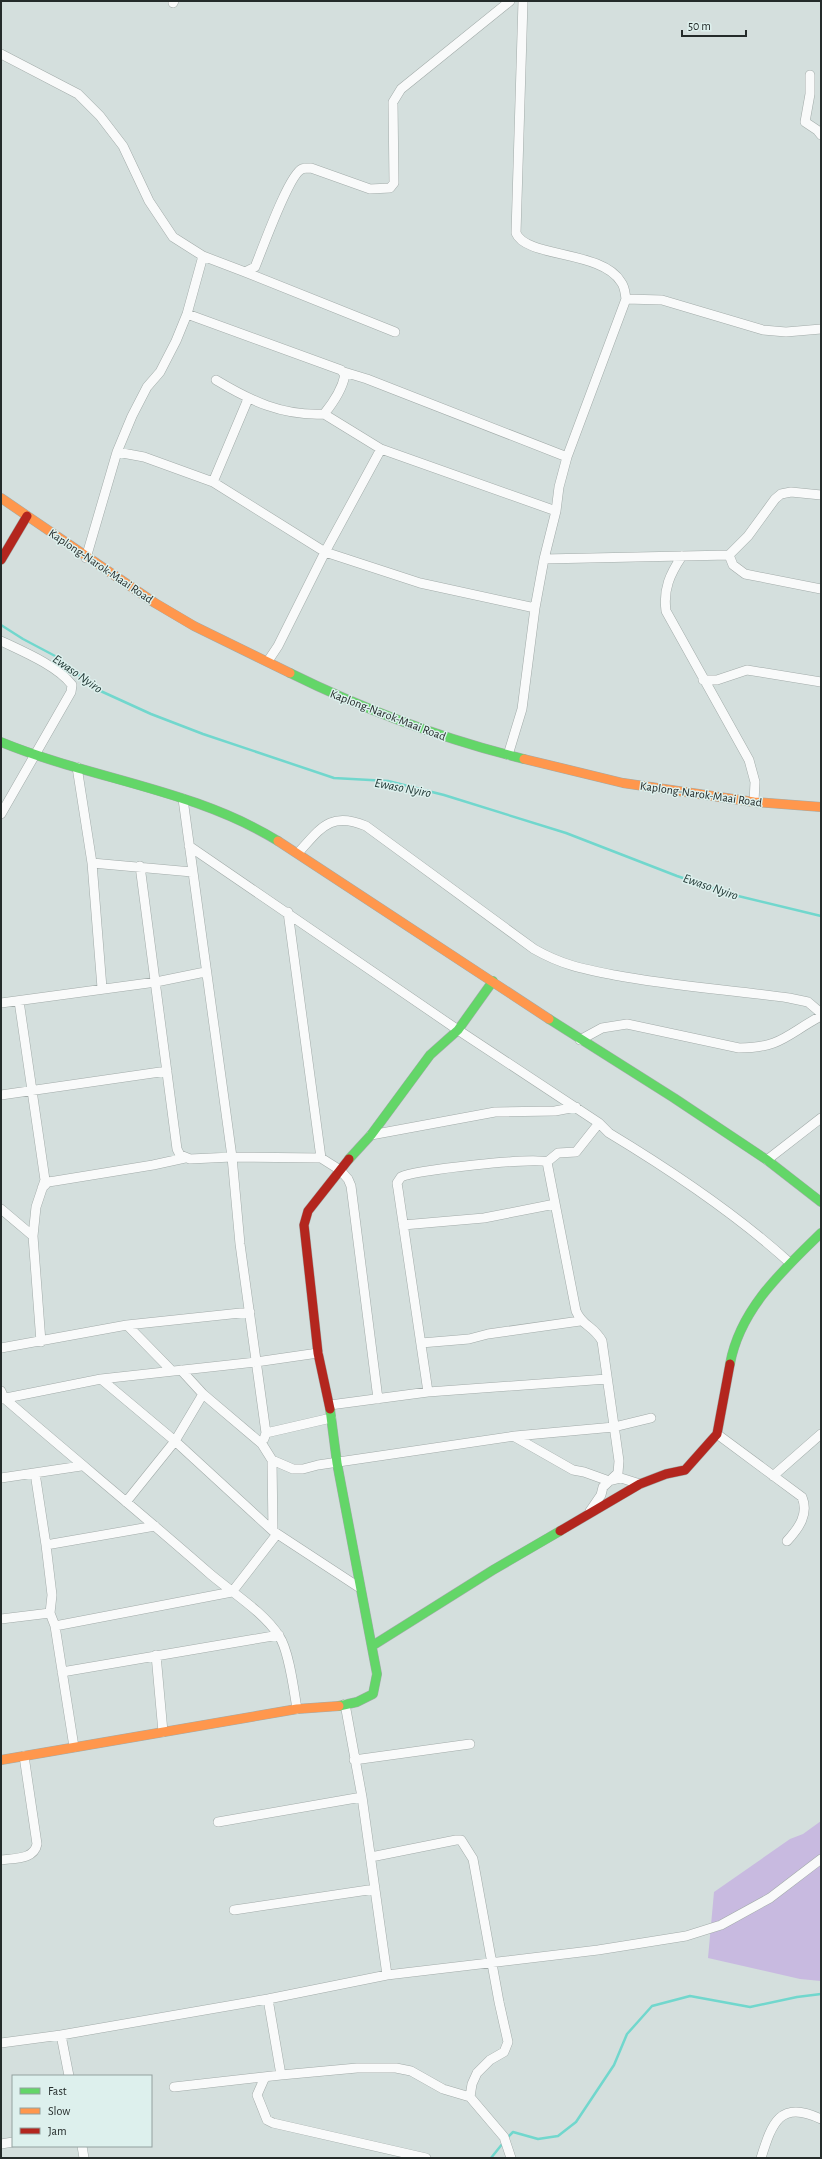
<svg xmlns="http://www.w3.org/2000/svg" width="822" height="2159" font-family="'Alegreya Sans',sans-serif">
<style>
.green{fill:#c8bae0}
.lines{fill:none;stroke-linecap:round;stroke-linejoin:round}
.stream{stroke:#71d7cd;stroke-width:2.5}
.street-casing{stroke:#a2aba9;stroke-width:10}
.fast-casing{stroke:#a2aba9;stroke-width:10}
.slow-casing{stroke:#a2aba9;stroke-width:10}
.jam-casing{stroke:#a2aba9;stroke-width:10}
.street{stroke:#f9fafa;stroke-width:9}
.fast{stroke:#63d668;stroke-width:9}
.slow{stroke:#ff974d;stroke-width:9}
.jam{stroke:#b3261e;stroke-width:9}
.labels{text-anchor:middle;stroke-width:3;stroke-linejoin:round;paint-order:stroke}
.street-label{font-size:12px;fill:#242b2a;stroke:#ddf0ed}
.water-label{font-size:13px;font-style:italic;fill:#1d3431;stroke:#ddf0ed}
</style>
<rect width="100%" height="100%" fill="#d4dfdd"/>
<path class="green" d="M821 1821V1981L800 1979 708 1958 714 1892 790 1839 803 1834Z"/>
<g class="lines">
<path class="stream" d="M1 625 23 639 57 657 94 688 151 714 203 734 334 778 388 781 444 795 566 833 677 876 734 895 821 916
M507 2138 513 2132 538 2139 558 2136 576 2122 614 2065 627 2034 652 2006 690 1996 750 2007 797 1997 821 1994
M491 2158 503 2143"/>
<defs>
<path id="street" d="M173 3 174 1
M1 54 78 94 100 116 123 146 149 201 173 237 203 256 245 272 255 267C262 250 289 174 302 169 304 168 309 168 311 168L370 189 390 188 394 183 393 102 401 89 510 1
M810 75V94L805 122 817 130 821 135
M245 272 395 332
M626 299 662 300 763 330 786 332 821 329
M187 314 341 370 345 375C342 390 333 403 324 414L381 449
M344 372 367 379 567 457
M216 380C251 401 282 416 324 414
M117 452 144 457 213 482 325 552 420 583 535 608
M213 482 248 399
M729 555 748 536 775 499 781 494 791 492 821 495
M682 556C670 574 663 589 666 611L749 760 755 782 754 802
M86 558 117 452 132 416 147 387 160 372 176 341 187 314 203 256
M544 559 729 555 733 565 745 574 821 589
M1 641C22 651 58 666 72 685L71 692 1 814
M268 661 278 646 325 552 381 449 556 511
M703 680H717L747 670 821 682
M508 755 522 709 535 608 544 559 556 511 559 487 567 457 626 299C625 293 625 287 621 282 602 250 526 258 516 233L523 1
M77 767 92 863 102 988
M183 799 232 1157 240 1244 266 1433
M189 846 458 1030 599 1123 576 1152 558 1153 547 1162
M298 853C321 828 330 811 366 826L534 949C562 965 583 969 614 975 672 986 731 990 789 998L808 1002 821 1013
M92 863 192 872
M140 866 177 1149 180 1155 190 1159 232 1157 321 1158 340 1170 348 1179 351 1186 378 1399
M288 912 321 1158
M19 1001 45 1180 36 1207 33 1236
M1 1003 156 982 205 972
M580 1040 602 1028 627 1024 739 1048C781 1048 787 1034 821 1016
M1 1095 167 1071
M599 1123 609 1133C672 1171 735 1213 790 1263
M371 1135 495 1112 555 1111 576 1107
M767 1160 821 1118
M42 1188 48 1182 55 1181 153 1165 185 1158
M1 1209 33 1236 41 1342
M403 1225 484 1218 555 1204
M127 1325 172 1371
M421 1343 469 1339 488 1334 580 1321
M1 1348 127 1325 250 1312
M181 1370 203 1394 262 1444 272 1460 293 1469H303L318 1465 515 1436 614 1427 651 1418
M101 1379 175 1441 273 1531 360 1588
M1 1391 4 1398C72 1457 142 1514 209 1573 231 1592 264 1612 279 1636 289 1650 294 1691 297 1709
M428 1392 607 1379
M1 1399 101 1379 256 1362 318 1353
M330 1405 428 1392 398 1189 397 1183 401 1177C414 1170 534 1157 547 1162L576 1311C583 1327 593 1325 602 1341L619 1461 618 1473 603 1487 601 1495 590 1511
M717 1434 802 1497C809 1514 799 1528 787 1541
M515 1437 573 1470 584 1472 609 1481 621 1478 640 1484
M264 1439 266 1433 331 1418
M272 1460 273 1531
M35 1473 46 1545 52 1595 50 1613
M773 1476 821 1434
M1 1478 81 1466
M126 1502 175 1441 203 1394
M46 1545 155 1526
M1 1619 50 1613 55 1626 232 1592 277 1534
M55 1626 74 1747
M156 1655 163 1732
M62 1672 279 1635
M345 1704 362 1797 387 1975
M354 1760 470 1744
M218 1822 362 1797
M371 1857 456 1840H461L473 1859 499 2002 508 2042 504 2052 490 2060 477 2073 472 2084 470 2097 504 2137 511 2158
M1 1860C14 1858 34 1860 37 1844L24 1756
M234 1910 375 1889
M61 2035 69 2076
M1 2043 61 2035 268 1999 387 1975 598 1950 686 1936 721 1925 770 1898 821 1859
M281 2075 357 2068H396L411 2071 443 2089 470 2097
M265 2077 257 2095 267 2120 273 2123 426 2158
M174 2087 281 2075 268 1999
M1 2144 13 2142
M82 2146 84 2158
M761 2158C772 2123 780 2099 821 2119"/>
<path id="fast" d="M290 673C365 710 443 739 524 759
M1 742C91 779 194 789 278 841
M549 1019 674 1098 767 1160 821 1202
M349 1159 371 1135 430 1055 458 1030 493 981
M730 1364C740 1309 783 1270 821 1233
M330 1409 337 1463 377 1674 373 1694 357 1702 339 1706
M372 1646 493 1570 560 1531"/>
<path id="slow" d="M1 498 155 603 194 626 290 673
M524 759 623 783 754 802 821 807
M278 841 549 1019
M1 1760 297 1709 339 1706"/>
<path id="jam" d="M1 560 27 516
M330 1409 318 1353 304 1225 308 1211 349 1159
M560 1531 640 1484 666 1474 685 1470 717 1434 730 1364"/>
</defs>
<use href="#street" class="street-casing"/>
<use href="#fast" class="fast-casing"/>
<use href="#slow" class="slow-casing"/>
<use href="#jam" class="jam-casing"/>
<use href="#street" class="street"/>
<use href="#fast" class="fast"/>
<use href="#slow" class="slow"/>
<use href="#jam" class="jam"/>
</g>
<g class="labels">
<g class="street-label">
<text transform="translate(101 566) rotate(34)" y="4">Kaplong-Narok-Maai Road</text>
<text transform="translate(388 715) rotate(21)" y="4">Kaplong-Narok-Maai Road</text>
<text transform="translate(701 794) rotate(8)" y="4">Kaplong-Narok-Maai Road</text>
</g>
<g class="water-label">
<text transform="translate(78 673) rotate(35)" y="5">Ewaso Nyiro</text>
<text transform="translate(403 787) rotate(11)" y="5">Ewaso Nyiro</text>
<text transform="translate(711 886) rotate(19)" y="5">Ewaso Nyiro</text>
</g>
</g>
<rect width="822" height="2159" fill="none" stroke="#242b2a" stroke-width="4"/>
<rect x="12" y="2075" width="140" height="72" fill="#ddf0ed" stroke="#93a19f"/>
<rect x="20" y="2088" width="20" height="6" fill="#63d668" stroke="#93a19f"/>
<text x="48" y="2095" font-size="12" fill="#242b2a">Fast</text>
<rect x="20" y="2108" width="20" height="6" fill="#ff974d" stroke="#93a19f"/>
<text x="48" y="2115" font-size="12" fill="#242b2a">Slow</text>
<rect x="20" y="2128" width="20" height="6" fill="#b3261e" stroke="#93a19f"/>
<text x="48" y="2135" font-size="12" fill="#242b2a">Jam</text>
<path d="M682 30v6h64v-6" fill="none" stroke="#242b2a" stroke-width="2"/>
<text x="688" y="30" font-size="12" fill="#242b2a" stroke="#ddf0ed" stroke-width="3" paint-order="stroke">50 m</text>
</svg>
